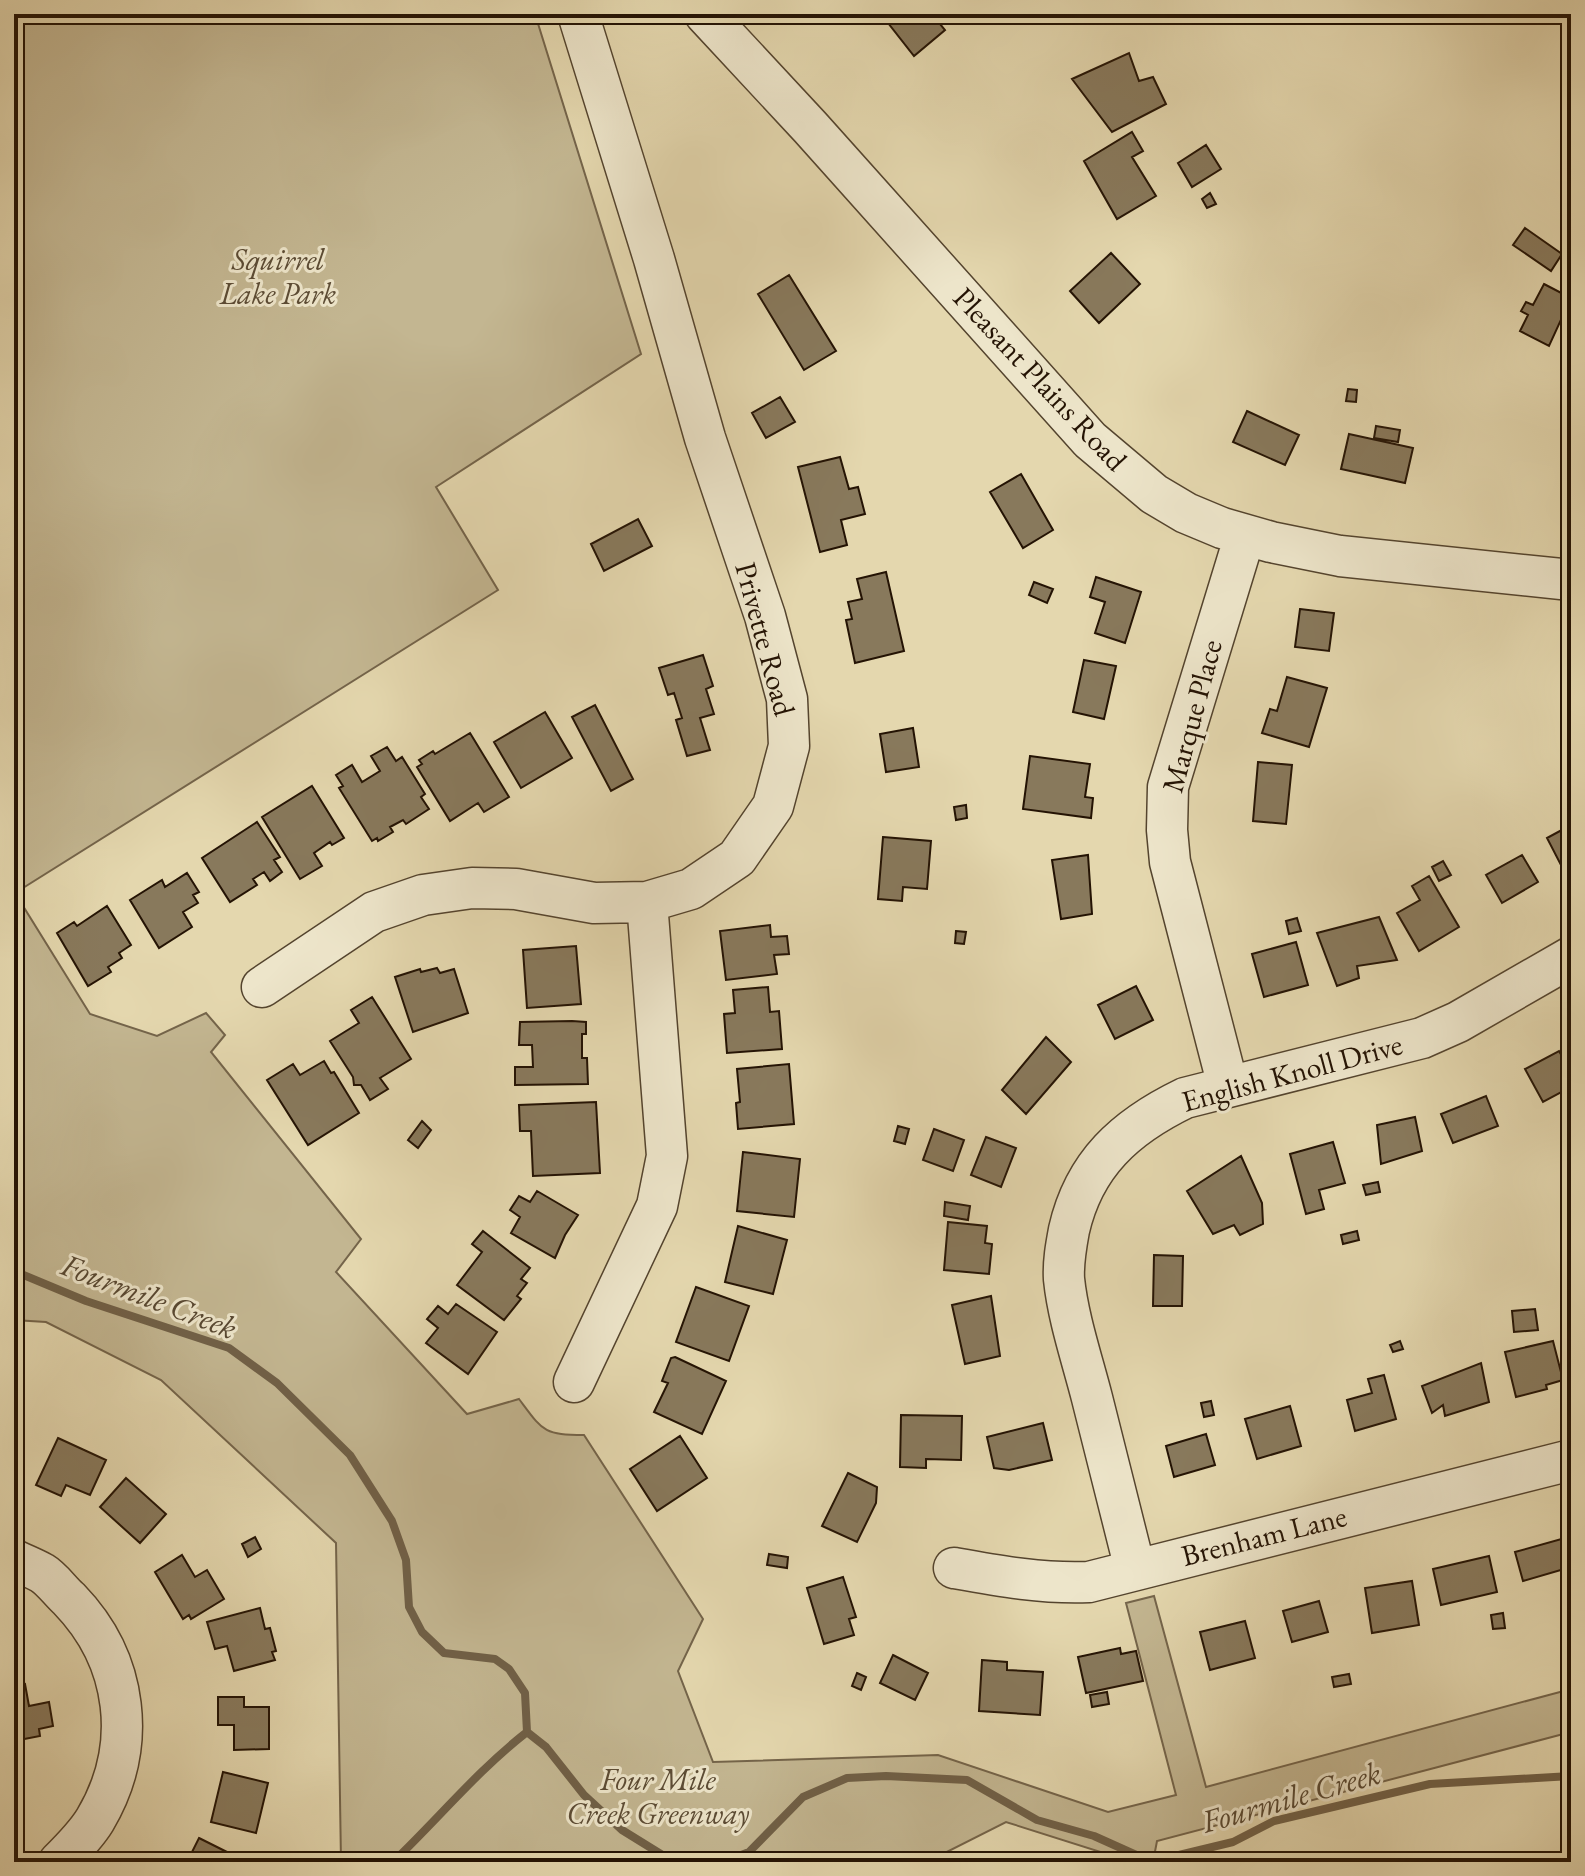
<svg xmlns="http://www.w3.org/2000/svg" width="1585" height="1876" font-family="'EB Garamond',serif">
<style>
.green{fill:#c3b691;stroke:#74644a;stroke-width:2}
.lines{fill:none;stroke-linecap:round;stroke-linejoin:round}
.stream{stroke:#706047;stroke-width:8}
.building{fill:#88795c;stroke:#241304;stroke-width:2}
.minor-casing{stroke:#54442e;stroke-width:43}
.minor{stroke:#ede5ca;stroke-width:40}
.labels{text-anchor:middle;stroke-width:6;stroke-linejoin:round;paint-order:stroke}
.park-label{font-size:30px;font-style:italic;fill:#5c4c35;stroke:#ede5ca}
.street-label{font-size:30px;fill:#241304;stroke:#ede5ca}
.water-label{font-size:32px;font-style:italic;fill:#574731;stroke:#ede5ca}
</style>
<rect width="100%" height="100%" fill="#e4d7ae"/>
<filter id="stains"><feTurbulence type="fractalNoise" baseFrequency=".0025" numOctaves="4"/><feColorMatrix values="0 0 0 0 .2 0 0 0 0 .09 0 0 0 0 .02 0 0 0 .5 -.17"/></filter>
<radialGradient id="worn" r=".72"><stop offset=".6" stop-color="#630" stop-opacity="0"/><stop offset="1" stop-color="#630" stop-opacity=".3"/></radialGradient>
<path class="green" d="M14 14H535L641 354 436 487 498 590 15 893 90 1014 157 1036 206 1013 225 1035 211 1052 361 1239 336 1272 467 1414 519 1399C543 1431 543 1435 584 1435L703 1619 678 1671 713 1762 938 1755 1108 1812 1176 1795 1126 1603 1154 1596 1206 1787 1571 1689V1732L1157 1841 1153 1862H1132L1006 1822 927 1862H341L336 1543 161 1380 46 1322 14 1320Z"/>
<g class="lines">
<path class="stream" d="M14 1271 86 1301 229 1348 277 1383 350 1455 392 1521 406 1560 409 1607 422 1632 444 1653 495 1659 509 1669 525 1693 527 1732 546 1747 584 1795 622 1830 664 1856 684 1861 731 1859 749 1852 803 1797 847 1778 886 1776 967 1780 1037 1820 1094 1836 1143 1858 1179 1855 1233 1842 1274 1821 1430 1784 1571 1776
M393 1862C438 1819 478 1770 527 1732"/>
</g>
<path class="building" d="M881 14H932L945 30 914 56Z
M1129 53 1139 81 1153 77 1166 104 1112 132 1072 79Z
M1132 132 1143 151 1132 157 1156 196 1117 219 1084 161Z
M1206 145 1221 169 1192 187 1178 163Z
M1210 193 1216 204 1207 208 1202 199Z
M1525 228 1562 254 1551 271 1513 245Z
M1111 253 1140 284 1099 323 1070 291Z
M789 275 836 351 804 370 758 294Z
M1544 284 1571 298 1549 346 1520 331 1528 315 1521 311 1526 302 1533 305Z
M1348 389 1357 390 1356 402 1346 401Z
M780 397 795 422 766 438 752 413Z
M1247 411 1299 435 1285 465 1233 442Z
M1376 426 1400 430 1398 442 1374 438Z
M1349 434 1413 448 1405 483 1341 469Z
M840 457 849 489 858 487 865 514 841 520 847 545 820 552 798 467Z
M1021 474 1053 530 1023 548 990 492Z
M638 519 652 546 604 571 591 544Z
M886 572 904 651 855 663 846 620 852 619 848 602 862 599 857 579Z
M1096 577 1141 592 1125 643 1095 633 1105 602 1090 597Z
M1034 582 1053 589 1047 603 1029 595Z
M1300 609 1334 613 1329 651 1295 647Z
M703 655 713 686 706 689 714 714 700 718 710 750 687 756 676 720 682 718 674 693 668 695 659 668Z
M1084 660 1116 666 1104 719 1073 712Z
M1287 677 1327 688 1309 747 1262 733 1270 709 1277 711Z
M595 705 633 779 611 791 572 717Z
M545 712 572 758 521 788 494 742Z
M913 728 919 767 886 772 880 734Z
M470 733 509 797 484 812 478 803 450 821 417 767 422 764 419 760 433 751 435 754Z
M387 747 396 761 402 757 425 794 421 797 429 809 406 824 403 820 390 827 393 832 378 841 377 838 372 841 339 788 343 786 336 775 352 765 362 782 380 771 371 756Z
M1030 756 1090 764 1085 797 1093 798 1091 818 1023 809Z
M1258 762 1292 765 1286 824 1253 821Z
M312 786 344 838 332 845 330 842 314 853 322 866 300 879 262 817Z
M966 805 967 818 956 820 954 807Z
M257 822 280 857 274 860 282 872 270 881 264 872 253 879 257 885 230 902 202 858Z
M1571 825V863L1562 867 1547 838Z
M883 837 931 841 927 889 903 887 902 901 878 899Z
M1088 855 1092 914 1061 919 1052 860Z
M1522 855 1538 882 1502 903 1486 875Z
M1443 861 1451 875 1439 881 1432 867Z
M187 873 199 892 193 895 198 903 183 912 192 927 159 948 130 900 162 880 165 887Z
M1429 876 1459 927 1419 951 1397 913 1420 900 1412 886Z
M107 906 131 945 119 953 122 958 108 967 111 972 88 986 57 933 74 922 77 926Z
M1379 917 1397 960 1357 966 1359 978 1337 986 1317 933Z
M1297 918 1301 931 1289 934 1286 921Z
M770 925 771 937 787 936 789 954 774 955 777 974 726 980 720 931Z
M956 931 966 932 964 944 955 943Z
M1296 942 1308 985 1264 997 1252 954Z
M576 946 581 1004 527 1008 523 950Z
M437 968 440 973 454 969 468 1013 413 1032 395 977 420 969 421 972Z
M1136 986 1153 1020 1115 1039 1098 1005Z
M768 987 770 1012 779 1011 782 1049 727 1053 724 1014 735 1013 733 990Z
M372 997 411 1059 380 1078 388 1089 370 1100 361 1085H354L353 1077 330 1041 359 1023 351 1010Z
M572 1021 586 1022V1034H582V1058H587L588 1084 515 1085V1067H533L532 1045H519L520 1022Z
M1046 1037 1071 1062 1026 1114 1002 1090Z
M1559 1051 1571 1072V1087L1543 1102 1525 1069Z
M324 1061 331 1073 334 1072 359 1113 308 1145 267 1080 293 1064 300 1075Z
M789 1064 794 1124 738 1129 736 1103 740 1102 737 1069Z
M1486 1096 1498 1126 1453 1143 1441 1114Z
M596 1102 600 1173 533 1176 531 1131H520L519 1105Z
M1415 1117 1422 1151 1381 1164 1377 1125Z
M422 1121 431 1130 418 1148 408 1140Z
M898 1126 909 1129 905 1144 894 1141Z
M934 1129 964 1140 953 1171 923 1160Z
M986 1137 1016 1148 1001 1187 971 1175Z
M1333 1142 1345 1183 1319 1190 1324 1209 1306 1214 1290 1154Z
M743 1152 800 1159 794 1217 737 1211Z
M1241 1156 1262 1203 1263 1224 1240 1235 1234 1225 1213 1234 1187 1191Z
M1378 1182 1380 1192 1366 1195 1363 1185Z
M537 1191 578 1215 565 1235 555 1258 511 1233 520 1217 510 1210 519 1196 530 1202Z
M945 1202 970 1206 968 1220 944 1216Z
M948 1222 987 1226 985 1243 992 1244 989 1274 944 1270Z
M738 1226 787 1240 773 1294 725 1282Z
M483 1231 530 1268 521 1279 527 1283 517 1296 521 1299 504 1320 457 1285 482 1252 472 1244Z
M1357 1231 1359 1240 1343 1244 1341 1235Z
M1154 1255 1183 1256 1182 1306H1153Z
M696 1287 749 1306 729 1361 676 1342Z
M991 1296 1000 1356 965 1364 952 1305Z
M456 1304 497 1332 468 1374 426 1343 438 1328 427 1319 438 1306 448 1314Z
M1535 1309 1538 1330 1514 1332 1512 1311Z
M1400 1341 1403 1349 1393 1352 1390 1345Z
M1553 1341 1563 1380 1546 1385 1547 1389 1516 1397 1505 1352Z
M675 1357 726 1381 702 1434 654 1412 668 1383 662 1381 671 1358Z
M1481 1363 1489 1402 1445 1416 1443 1405 1432 1413 1422 1386Z
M1384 1375 1396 1419 1355 1431 1347 1400 1372 1393 1368 1379Z
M1211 1401 1214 1415 1204 1417 1201 1403Z
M1290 1406 1301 1446 1257 1459 1245 1419Z
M901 1415 962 1416 961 1460 926 1459V1468L900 1467Z
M1043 1423 1052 1460 1009 1470 994 1468 987 1437Z
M1206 1434 1215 1465 1174 1477 1166 1446Z
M680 1436 707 1478 657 1511 630 1469Z
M58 1438 106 1460 90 1495 66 1485 61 1496 36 1485Z
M14 1450 20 1451 16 1480H14Z
M848 1473 877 1487 876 1503 857 1542 822 1526Z
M126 1478 166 1514 140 1543 100 1507Z
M255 1537 261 1549 248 1557 242 1544Z
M1565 1538 1571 1567 1523 1581 1515 1552Z
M769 1554 788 1557 787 1568 767 1565Z
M182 1555 195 1577 207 1570 224 1599 191 1619 189 1615 183 1619 155 1572Z
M1489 1556 1497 1592 1441 1605 1433 1569Z
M843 1577 856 1617 849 1619 854 1635 824 1644 807 1588Z
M1412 1581 1419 1625 1372 1633 1365 1588Z
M1319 1601 1328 1632 1292 1642 1283 1611Z
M260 1608 265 1629 270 1628 276 1651 272 1652 275 1660 234 1671 227 1646 215 1649 207 1622Z
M1503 1613 1505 1628 1493 1629 1491 1615Z
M1245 1621 1255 1658 1210 1670 1200 1632Z
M1120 1648 1121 1654 1136 1651 1143 1681 1086 1693 1078 1657Z
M893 1655 928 1673 915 1700 880 1683Z
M982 1660 1007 1662V1670L1043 1672 1040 1715 979 1711Z
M857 1673 866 1677 861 1690 852 1686Z
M1349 1674 1351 1684 1334 1687 1332 1677Z
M25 1684 29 1706 49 1702 53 1726 39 1729 40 1736 14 1741V1686Z
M1107 1692 1109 1704 1092 1707 1090 1695Z
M218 1697H244V1707H269V1749L234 1750V1725H218Z
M223 1772 268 1783 256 1833 211 1822Z
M199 1838 247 1862H187Z"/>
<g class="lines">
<defs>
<path id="minor" d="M705 14 810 127 1090 440 1154 494 1186 513 1222 528 1271 542 1340 556 1571 580
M262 987 374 912 423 895 472 888 516 889 594 903 647 902 691 889 737 858 773 806 789 746 787 699 765 616 705 438 654 259 578 14
M1228 1086 1170 862 1167 830 1168 787 1245 535
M574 1382 657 1206 667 1156 647 902
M14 1560C23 1564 33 1568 42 1573 52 1579 60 1591 69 1599 128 1660 139 1746 95 1820 86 1835 71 1850 59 1862
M954 1568C999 1576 1043 1584 1089 1582L1571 1460
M1135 1569C1121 1512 1106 1455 1092 1398 1082 1359 1068 1318 1064 1279 1063 1262 1066 1246 1069 1230 1084 1164 1125 1127 1185 1098L1422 1038 1458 1022 1571 957"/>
</defs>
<use href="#minor" class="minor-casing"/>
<use href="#minor" class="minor"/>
</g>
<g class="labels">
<g class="park-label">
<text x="278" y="270">Squirrel<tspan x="278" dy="34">Lake Park</tspan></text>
<text x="658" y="1790">Four Mile<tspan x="658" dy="34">Creek Greenway</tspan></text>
</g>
<g class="street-label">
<text transform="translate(1040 379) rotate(47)" y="10">Pleasant Plains Road</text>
<text transform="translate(765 639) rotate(75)" y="10">Privette Road</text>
<text transform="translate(1192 716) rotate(-75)" y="10">Marque Place</text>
<text transform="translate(1292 1073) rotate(-15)" y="10">English Knoll Drive</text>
<text transform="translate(1264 1536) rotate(-14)" y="10">Brenham Lane</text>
</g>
<g class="water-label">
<text transform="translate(149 1296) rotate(21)" y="11">Fourmile Creek</text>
<text transform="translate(1291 1797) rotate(-16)" y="11">Fourmile Creek</text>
</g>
</g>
<rect width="1585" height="1876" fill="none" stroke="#e4d7ae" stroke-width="48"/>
<rect x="16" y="16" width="1553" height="1844" fill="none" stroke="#241304" stroke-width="4"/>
<rect x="24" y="24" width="1537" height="1828" fill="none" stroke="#241304" stroke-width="2"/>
<rect width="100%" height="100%" filter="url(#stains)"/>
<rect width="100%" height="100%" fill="url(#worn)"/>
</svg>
